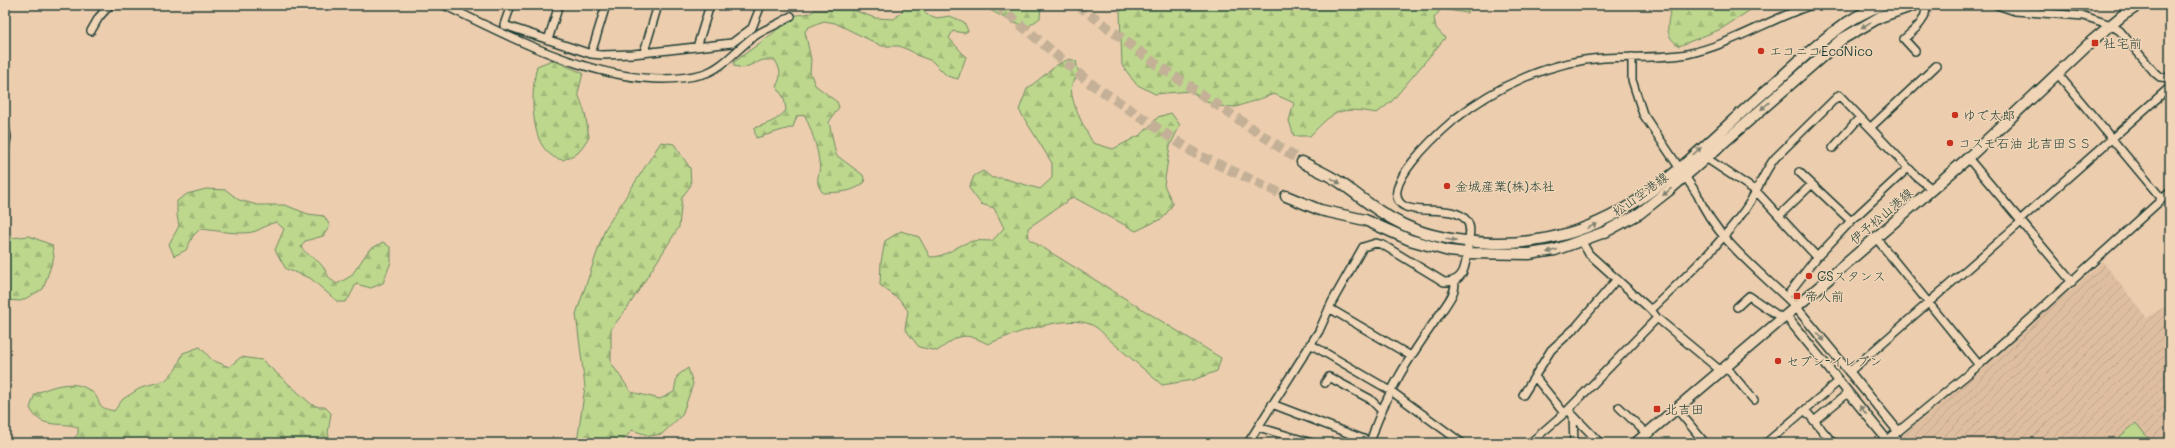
<svg xmlns="http://www.w3.org/2000/svg" width="2175" height="448" font-family="Mali,'Klee One',sans-serif">
<style>
.industrial{fill:url(#industrial-furrows)}
.forest{fill:url(#forest-firs);stroke:#6e8a60}
.pitch{fill:#bdd78d;stroke:#6e8a60}
.lines{fill:none;stroke-linecap:round;stroke-linejoin:round}
.primary-tunnel{stroke:#c3b096;stroke-width:10;stroke-dasharray:10 5;stroke-linecap:butt}
.minor-casing{stroke:#1f3d34;stroke-width:10}
.tertiary-casing{stroke:#1f3d34;stroke-width:11}
.primary-casing{stroke:#1f3d34;stroke-width:13}
.minor{stroke:#f0d5b7;stroke-width:7}
.tertiary{stroke:#f0d5b7;stroke-width:8}
.primary{stroke:#f0d5b7;stroke-width:10}
.oneway{fill:#7d816f}
.poi-dot{fill:#c8321e;stroke:#f0d5b7;stroke-width:1.5}
.labels{text-anchor:middle;stroke-width:3;stroke-linejoin:round;paint-order:stroke}
.poi-label{font-size:13px;fill:#1f3d34;stroke:#f0d5b7;text-anchor:start}
.street-label{font-size:13px;fill:#1f3d34;stroke:#f0d5b7}
</style>
<defs>
<pattern id="industrial-furrows" width="10" height="10" patternUnits="userSpaceOnUse"><rect width="10" height="10" fill="#dfbea0"/><path d="M-1 1l2-2M0 10L10 0M9 11l2-2" fill="none" stroke="#bfa48a"/></pattern>
<pattern id="forest-firs" width="22" height="20" patternUnits="userSpaceOnUse"><rect width="22" height="20" fill="#bdd78d"/><path d="M5 1l3.5 6h-7zM16 11l3.5 6h-7z" fill="#a2b97a"/></pattern>
</defs>
<rect width="100%" height="100%" fill="#eccdae"/>
<filter id="ink" filterUnits="userSpaceOnUse"><feTurbulence type="fractalNoise" baseFrequency=".025" numOctaves="2"/><feDisplacementMap in="SourceGraphic" scale="8" xChannelSelector="R" yChannelSelector="G"/><feConvolveMatrix kernelMatrix="1 2 1 2 8 2 1 2 1" color-interpolation-filters="sRGB"/></filter>
<g filter="url(#ink)">
<path class="industrial" d="M2103 262 2147 318 2170 303V443H1894Z"/>
<path class="forest" d="M903 5H922L926 14 937 18 950 16 964 22 968 31 964 33 953 31 949 38 966 57 958 79 947 76 932 61 916 55 911 51 899 46H882L835 23 824 21 809 27 805 31 811 60 810 72 815 85 837 102 839 107 829 122 836 155 863 175 865 182C853 193 839 192 823 193 812 179 822 176 819 161 817 145 811 130 805 115L797 116 793 127 756 138 754 128C766 124 778 121 786 110L784 98 776 86C782 77 781 70 775 60H763L743 68 734 66V62L772 34 791 16 811 13 814 10H853L875 18 894 19 902 12Z
M981 5H1041L1040 18 1029 26 1014 23Z
M1125 5H1472L1467 13 1441 9 1434 18 1436 28 1445 38 1392 101 1377 113C1340 107 1335 109 1310 136H1294L1289 121 1294 103 1274 94 1236 107 1215 106 1190 91 1155 94 1136 84 1122 65 1120 12Z
M1671 5H1758L1721 29 1679 46C1662 34 1669 23 1671 5Z
M1069 59 1076 61 1079 74C1077 77 1073 81 1072 85 1068 99 1086 131 1093 143L1113 149 1142 134 1158 117 1171 113 1180 125 1170 146 1164 185 1173 204 1163 218 1136 231 1073 197 1028 228 1029 239 1221 358 1217 371 1193 380 1162 385C1145 370 1128 356 1111 341 1105 336 1099 328 1092 325 1068 313 1012 334 988 344 962 331 960 335 937 351L919 347 905 329 908 311 901 301 880 285 881 262 885 241 901 231 919 237 930 257C946 258 957 244 973 241 979 240 986 241 992 241L1004 228 994 208 981 204 969 188 974 176 983 171 992 178H1002L1040 189 1052 178V163L1019 110 1027 89 1057 65Z
M552 60 583 73 578 93 585 113 589 137 578 153 563 160C559 159 554 158 551 155 529 140 531 89 537 66Z
M661 142 674 144 690 168 691 185 682 197 679 227 628 307 611 329V363L631 392 660 399 674 392 677 376 688 368 693 384 682 415 662 434 650 436 632 430 621 443H577L585 387 576 314 605 229Z
M206 189 226 190 239 200 257 205H285L308 214 324 216 330 226 323 236 305 241 301 247C308 257 318 259 323 267 330 276 325 276 337 284L351 276 369 250 383 242 391 248V262L383 283 371 288 356 284 349 298 345 302H338L310 278 286 269 275 250 284 229 276 222C268 224 263 228 256 231 243 236 215 230 200 229L193 236 186 250 174 256 169 244 179 226 177 215V201L187 194Z
M5 234 12 238 29 236 52 245 54 257 43 289 21 301 5 300Z
M200 347 212 360 229 367 241 357 262 360 311 404 319 407H325L331 413 328 433 331 443H70L78 434V427C58 421 41 430 30 408L35 394C52 386 75 378 92 392 103 401 93 407 114 411L123 399 142 387 166 380 176 369 183 353Z"/>
<path class="pitch" d="M2136 423 2152 443H2112Z"/>
<g class="lines">
<path class="primary-tunnel" d="M997 5 1090 83 1196 154 1286 196
M1078 5 1156 64 1302 162"/>
<defs>
<path id="minor" d="M444 5C516 40 620 96 703 74 724 68 738 47 756 35 767 28 780 24 791 16
M511 5 504 25 591 54 602 55 633 54 732 43 752 28 761 5
M1997 5 2015 11 2084 16 2111 25 2120 31 2155 73 2160 77 2170 78
M91 31 99 17 110 5
M548 40 559 5
M697 47 710 5
M1915 51 1904 39C1915 29 1927 21 1926 5
M644 52 658 5
M591 54 606 5
M1632 57V80L1643 114 1697 194C1717 241 1761 272 1796 307
M2057 73 2162 199
M5 126 7 137 5 149
M1871 127 1936 66
M1833 148 1860 117
M1706 158 1756 191 1817 257
M1968 158 2072 282
M1799 172 1851 221
M1780 215 1811 185
M2020 220 2170 87
M1876 238 1979 365
M1582 242 1589 254 1651 310 1657 318 1721 371
M1786 297 1817 257 1851 221 1908 168
M1737 307 1749 296 1783 319
M1329 308 1411 356
M1651 310C1683 279 1718 247 1744 211 1757 194 1762 174 1775 158L1839 95 1916 176 1932 189
M1310 344 1391 391 1462 443
M1726 367 1754 400
M1849 372 2021 222
M1535 377 1564 413
M1325 383 1329 377 1370 399 1381 410
M1523 395 1551 350 1576 327 1617 279
M1272 404 1371 442
M1619 407 1647 434
M1677 409 1705 443
M1568 410 1600 443
M1805 410 1833 443
M1573 417 1574 443
M1814 421 1848 393
M1258 427 1312 443
M1248 443 1319 331 1332 302 1363 247 1376 243 1383 245 1444 282C1466 283 1466 262 1468 245 1469 237 1472 228 1467 221 1456 205 1422 214 1406 207 1372 192 1441 131 1455 119 1496 86 1551 61 1604 58 1631 56 1660 59 1687 54 1731 45 1769 19 1812 5
M1370 443C1384 394 1413 352 1442 311 1447 303 1458 290 1454 281
M1530 443 1568 410 1657 318
M1766 443 1839 381
M1884 443 1979 365 2170 192"/>
<path id="tertiary" d="M1796 307 1898 431
M1786 316 1887 440
M1893 436 1899 443"/>
<path id="primary" d="M1302 162C1315 169 1329 175 1341 183 1362 198 1380 214 1404 225 1432 238 1462 242 1493 243 1619 246 1680 165 1767 90 1801 60 1839 20 1882 5
M1286 196 1320 210 1365 220 1410 240 1449 251 1467 253 1529 254 1555 250 1605 232 1640 213 1668 191 1842 39 1880 17 1914 5
M1636 443 1796 307 1968 158 2093 40 2123 15 2139 5"/>
</defs>
<use href="#minor" class="minor-casing"/>
<use href="#tertiary" class="tertiary-casing"/>
<use href="#primary" class="primary-casing"/>
<use href="#minor" class="minor"/>
<use href="#tertiary" class="tertiary"/>
<use href="#primary" class="primary"/>
</g>
<defs><path id="oneway-solid" d="M-6-.8H1V-3.2L6.5 0L1 3.2V.8H-6Z"/></defs>
<g class="oneway">
<use href="#oneway-solid" transform="translate(1866 25) rotate(149)"/>
<use href="#oneway-solid" transform="translate(1765 106) rotate(139)"/>
<use href="#oneway-solid" transform="translate(1697 151) rotate(-42)"/>
<use href="#oneway-solid" transform="translate(1336 181) rotate(31)"/>
<use href="#oneway-solid" transform="translate(1667 192) rotate(140)"/>
<use href="#oneway-solid" transform="translate(1592 226) rotate(-22)"/>
<use href="#oneway-solid" transform="translate(1451 240) rotate(11)"/>
<use href="#oneway-solid" transform="translate(1552 251) rotate(165)"/>
<use href="#oneway-solid" transform="translate(1821 337) rotate(50)"/>
<use href="#oneway-solid" transform="translate(1863 410) rotate(-129)"/>
</g>
</g>
<g class="poi-dot">
<rect x="2091" y="39" width="8" height="8" rx="2"/>
<circle cx="1761" cy="51" r="4"/>
<circle cx="1955" cy="115" r="4"/>
<circle cx="1950" cy="143" r="4"/>
<circle cx="1447" cy="186" r="4"/>
<circle cx="1809" cy="276" r="4"/>
<rect x="1793" y="292" width="8" height="8" rx="2"/>
<circle cx="1778" cy="361" r="4"/>
<rect x="1653" y="405" width="8" height="8" rx="2"/>
</g>
<g class="labels">
<g class="poi-label">
<text x="2103" y="48">社宅前</text>
<text x="1769" y="56">エコニコEcoNico</text>
<text x="1963" y="120">ゆで太郎</text>
<text x="1958" y="148">コスモ石油 北吉田ＳＳ</text>
<text x="1455" y="191">金城産業(株)本社</text>
<text x="1817" y="281">CSスタンス</text>
<text x="1805" y="301">帝人前</text>
<text x="1786" y="366">セブン-イレブン</text>
<text x="1665" y="414">北吉田</text>
</g>
<g class="street-label">
<text transform="translate(1640 194) rotate(-36)" y="5">松山空港線</text>
<text transform="translate(1881 216) rotate(-41)" y="5">伊予松山港線</text>
</g>
</g>
<rect width="2175" height="448" fill="none" stroke="#f0d5b7" stroke-width="20"/>
<rect x="10" y="10" width="2155" height="428" fill="none" stroke="#1f3d34" stroke-width="1.5" filter="url(#ink)"/>
</svg>
